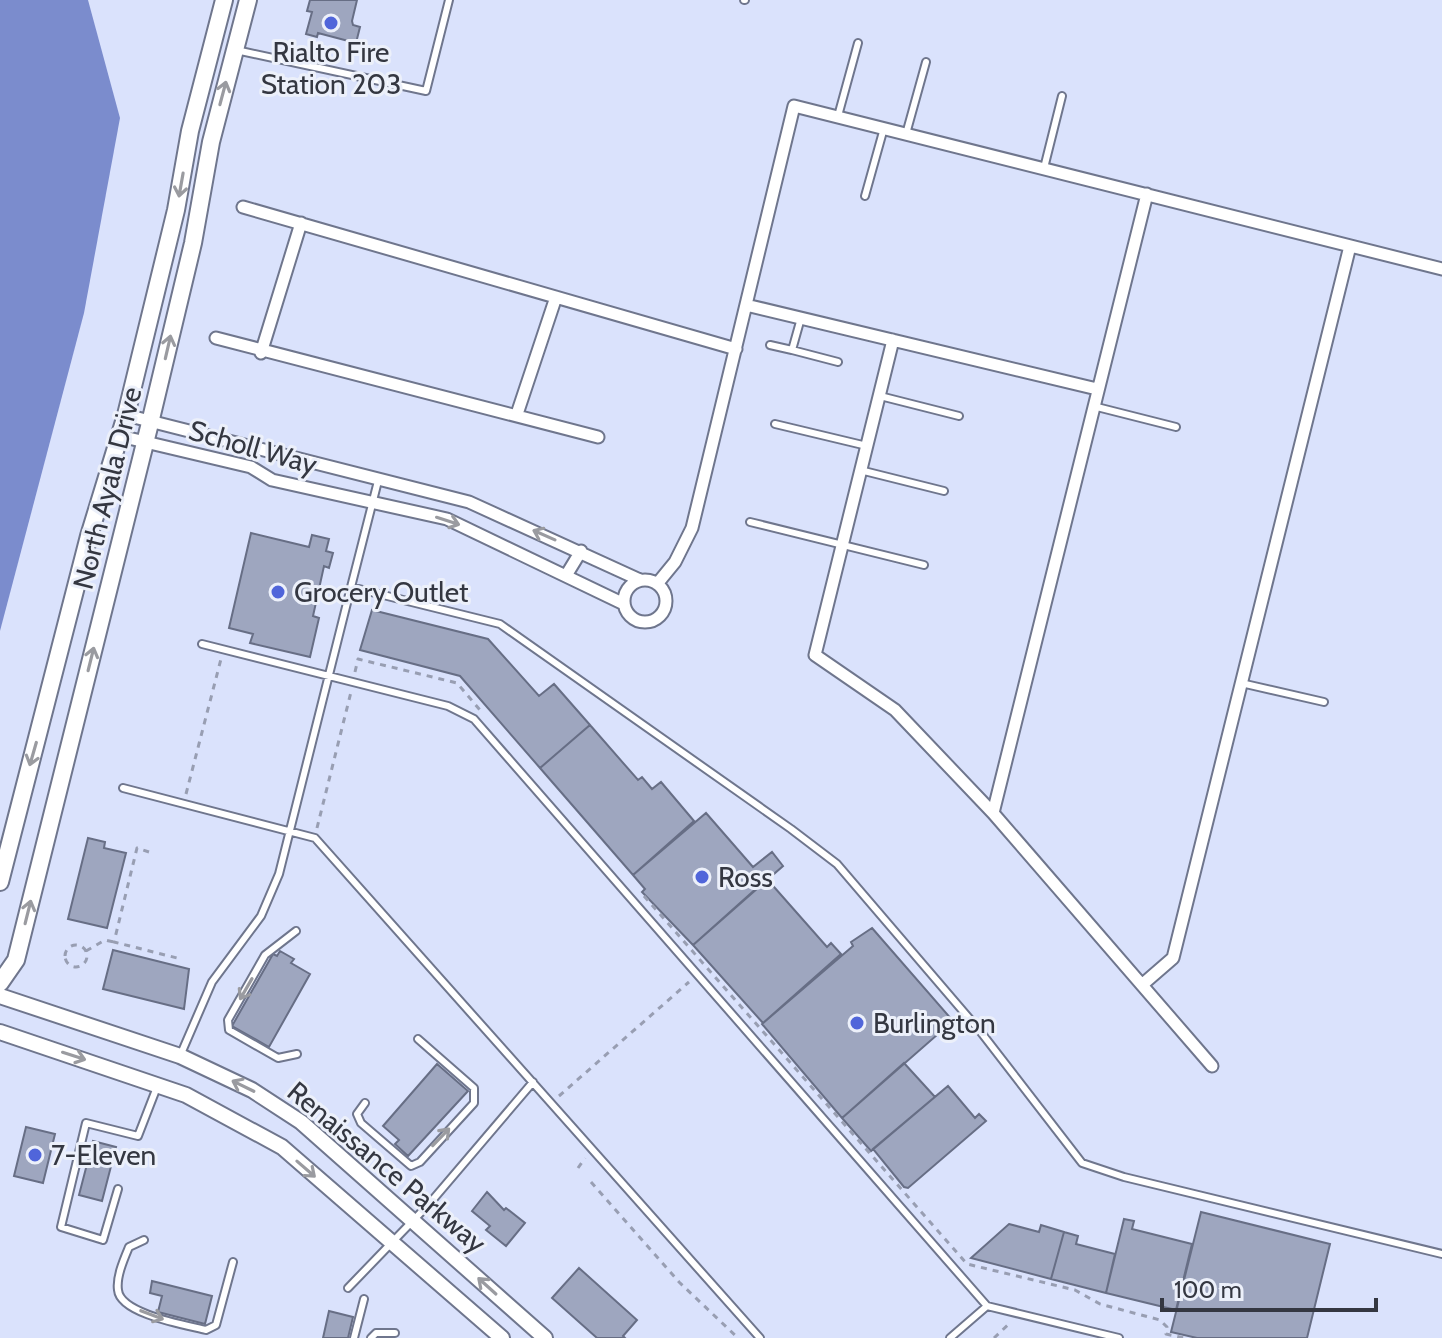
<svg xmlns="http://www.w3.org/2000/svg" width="1442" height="1338" font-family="Cabin,sans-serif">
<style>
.water{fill:#7b8ccd}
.building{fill:#9ea6bf;stroke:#676e85;stroke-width:2}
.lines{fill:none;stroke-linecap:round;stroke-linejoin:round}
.service-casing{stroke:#6f768d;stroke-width:10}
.minor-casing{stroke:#6f768d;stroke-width:15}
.tertiary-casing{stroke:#6f768d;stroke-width:18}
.secondary-casing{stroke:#6f768d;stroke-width:20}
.path{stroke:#989eb2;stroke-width:3;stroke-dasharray:6 6;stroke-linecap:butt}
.service{stroke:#fff;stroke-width:6}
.minor{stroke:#fff;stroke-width:11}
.tertiary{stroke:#fff;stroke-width:14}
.secondary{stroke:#fff;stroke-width:16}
.oneway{stroke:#9a9ba0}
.poi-dot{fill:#5065da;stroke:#ecf0fa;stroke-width:3}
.labels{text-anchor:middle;stroke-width:6;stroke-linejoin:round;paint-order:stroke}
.poi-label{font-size:28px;fill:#343741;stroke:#ecf0fa;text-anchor:start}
.street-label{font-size:28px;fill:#343741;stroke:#ecf0fa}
</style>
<rect width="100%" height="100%" fill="#dae2fc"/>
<path class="water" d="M0 0H88L120 118 84 313 0 631Z"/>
<path class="building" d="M310 0H357L352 21 353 25 360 27 356 43 318 33 317 37 306 34 312 12 307 11Z
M251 533 309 547 312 535 329 539 326 551 333 553 329 568 324 566 313 616 319 618 310 657 250 643 253 634 229 628Z
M372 610 488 639 539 696 554 684 590 725 540 768 460 676 360 650Z
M590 725 638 780 642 777 652 789 661 782 694 821 633 875 540 768Z
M706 813 753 867 772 852 783 866 693 945 642 892 645 889 633 875Z
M88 838 105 842 104 848 126 853 107 928 68 919Z
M767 879 827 947 831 943 841 954 763 1023 693 945Z
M872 928 953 1021 842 1118 762 1024 853 946 851 942Z
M113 950 189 969 184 1009 103 989Z
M280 951 294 959 291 963 310 974 269 1047 232 1026 273 954 277 956Z
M904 1063 935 1097 871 1151 842 1118Z
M437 1064 468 1091 408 1156 395 1144 399 1140 383 1126Z
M948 1086 975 1118 979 1114 986 1121 908 1188 904 1187 873 1149Z
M26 1127 55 1134 43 1183 14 1176Z
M93 1141 116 1147 102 1201 79 1195Z
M487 1192 504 1210 506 1208 525 1223 506 1246 486 1230 490 1226 472 1211Z
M1201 1212 1330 1244 1307 1338H1197L1171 1332Z
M1124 1219 1134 1221 1132 1229 1192 1244 1176 1310 1106 1293Z
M1009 1224 1039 1232 1041 1225 1064 1232 1051 1279 971 1258Z
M1064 1232 1078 1236 1076 1244 1115 1254 1106 1293 1051 1279Z
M579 1268 637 1320 623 1336 625 1338H597L552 1298Z
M152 1281 212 1296 205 1324 158 1312 162 1296 150 1293Z
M329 1311 353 1317 348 1338H323Z"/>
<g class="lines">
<defs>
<path id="service" d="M744 0H745
M236 50 426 91 449 0
M838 116 858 43
M906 134 926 62
M1044 168 1062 96
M865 196 884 128
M801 318 792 350 838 362
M770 345 792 350
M880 396 959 416
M1093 406 1176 427
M775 424 867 446
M860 470 944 491
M378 481 351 587 500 624 791 829 837 864 980 1031 1082 1163 1124 1177 1442 1254
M750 522 924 565
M202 644 448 706 474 719 987 1306 1119 1338
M1241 683 1324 702
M123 788 315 838 760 1338
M296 931 265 955 228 1020 229 1030 278 1058 297 1054
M180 1056 212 982 261 916 279 874 351 587
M365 1103 357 1114 361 1123 411 1166 420 1162 474 1103V1088L418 1039
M118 1189 103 1240 61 1227 86 1123 138 1136 157 1087
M144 1240 129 1247C124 1259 116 1277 118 1290 120 1314 186 1325 206 1330L216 1325 233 1262
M348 1288 430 1203 533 1082
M354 1338 364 1299
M371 1338 376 1333H395
M950 1338 987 1306"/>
<path id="minor" d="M243 207 736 349
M746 305 1097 389
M216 338 598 437
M893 340 815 655 895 710 993 813 1212 1066
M261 353 301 223
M517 414 556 297
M126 415 469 502 640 580
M120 436 251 467 272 480 447 519 624 604
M567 574 581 551
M624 601a21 21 0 1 1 42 0a21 21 0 1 1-42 0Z
M657 584 675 562 692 528 794 106 1442 269
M993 813 1147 194
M1143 984 1173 958 1350 246"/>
<path id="tertiary" d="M0 996 180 1056 252 1090 301 1122 545 1338
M0 1032 186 1095 282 1147 502 1338"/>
<path id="secondary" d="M0 882 89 536 126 415 176 210 190 131 224 0
M0 983 16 960 150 423 193 243 211 142 248 0"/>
</defs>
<use href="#service" class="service-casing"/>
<use href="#minor" class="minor-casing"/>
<use href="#tertiary" class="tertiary-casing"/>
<use href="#secondary" class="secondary-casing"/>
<path class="path" d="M355 672 358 659 457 683 480 710
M186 794 221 659
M317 828 351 692
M149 852 137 848 114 942 181 959
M644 896 967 1264 1075 1290 1100 1304 1160 1320 1167 1327 1166 1334 1184 1338
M65 956a11 11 0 1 1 22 0a11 11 0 1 1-22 0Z
M86 951 105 940 114 942
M559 1096 689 982
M578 1168 585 1158
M591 1182 679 1282 738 1338
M994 1338 1011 1322"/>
<use href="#service" class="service"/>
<use href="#minor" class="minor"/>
<use href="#tertiary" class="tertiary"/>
<use href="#secondary" class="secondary"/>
</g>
<defs><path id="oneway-shaft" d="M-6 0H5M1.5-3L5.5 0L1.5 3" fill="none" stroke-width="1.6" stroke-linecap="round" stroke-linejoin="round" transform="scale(2)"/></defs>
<g class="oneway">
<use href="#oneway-shaft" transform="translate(223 93) rotate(-75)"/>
<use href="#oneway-shaft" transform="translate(181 185) rotate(100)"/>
<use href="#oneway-shaft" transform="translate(168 347) rotate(-77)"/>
<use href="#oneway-shaft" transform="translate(448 521) rotate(18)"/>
<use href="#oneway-shaft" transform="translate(544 535) rotate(-156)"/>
<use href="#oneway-shaft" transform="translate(91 659) rotate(-76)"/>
<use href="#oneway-shaft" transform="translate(33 754) rotate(106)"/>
<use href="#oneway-shaft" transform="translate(28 912) rotate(-76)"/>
<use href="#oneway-shaft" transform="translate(246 989) rotate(120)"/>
<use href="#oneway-shaft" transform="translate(74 1056) rotate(18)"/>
<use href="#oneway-shaft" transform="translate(243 1086) rotate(-154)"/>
<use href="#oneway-shaft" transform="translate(441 1137) rotate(-46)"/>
<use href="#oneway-shaft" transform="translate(306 1169) rotate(41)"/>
<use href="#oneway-shaft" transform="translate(487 1286) rotate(-138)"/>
<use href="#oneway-shaft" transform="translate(152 1315) rotate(21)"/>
</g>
<g class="poi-dot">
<circle cx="331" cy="23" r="8"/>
<circle cx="278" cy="592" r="8"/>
<circle cx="702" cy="877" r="8"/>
<circle cx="857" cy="1023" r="8"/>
<circle cx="35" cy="1155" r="8"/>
</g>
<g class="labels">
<g class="poi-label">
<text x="331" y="62" text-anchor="middle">Rialto Fire<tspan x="331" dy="32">Station 203</tspan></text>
<text x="294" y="602">Grocery Outlet</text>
<text x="718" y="887">Ross</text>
<text x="873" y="1033">Burlington</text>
<text x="51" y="1165">7-Eleven</text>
</g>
<g class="street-label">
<text transform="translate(253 447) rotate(16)" y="10">Scholl Way</text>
<text transform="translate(107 488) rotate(-76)" y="10">North Ayala Drive</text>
<text transform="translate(387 1167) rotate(40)" y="10">Renaissance Parkway</text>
</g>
</g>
<path d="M1162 1298v12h214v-12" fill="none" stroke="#343741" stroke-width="4"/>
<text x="1174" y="1298" font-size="24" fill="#343741" stroke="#ecf0fa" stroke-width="6" paint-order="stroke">100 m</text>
</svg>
